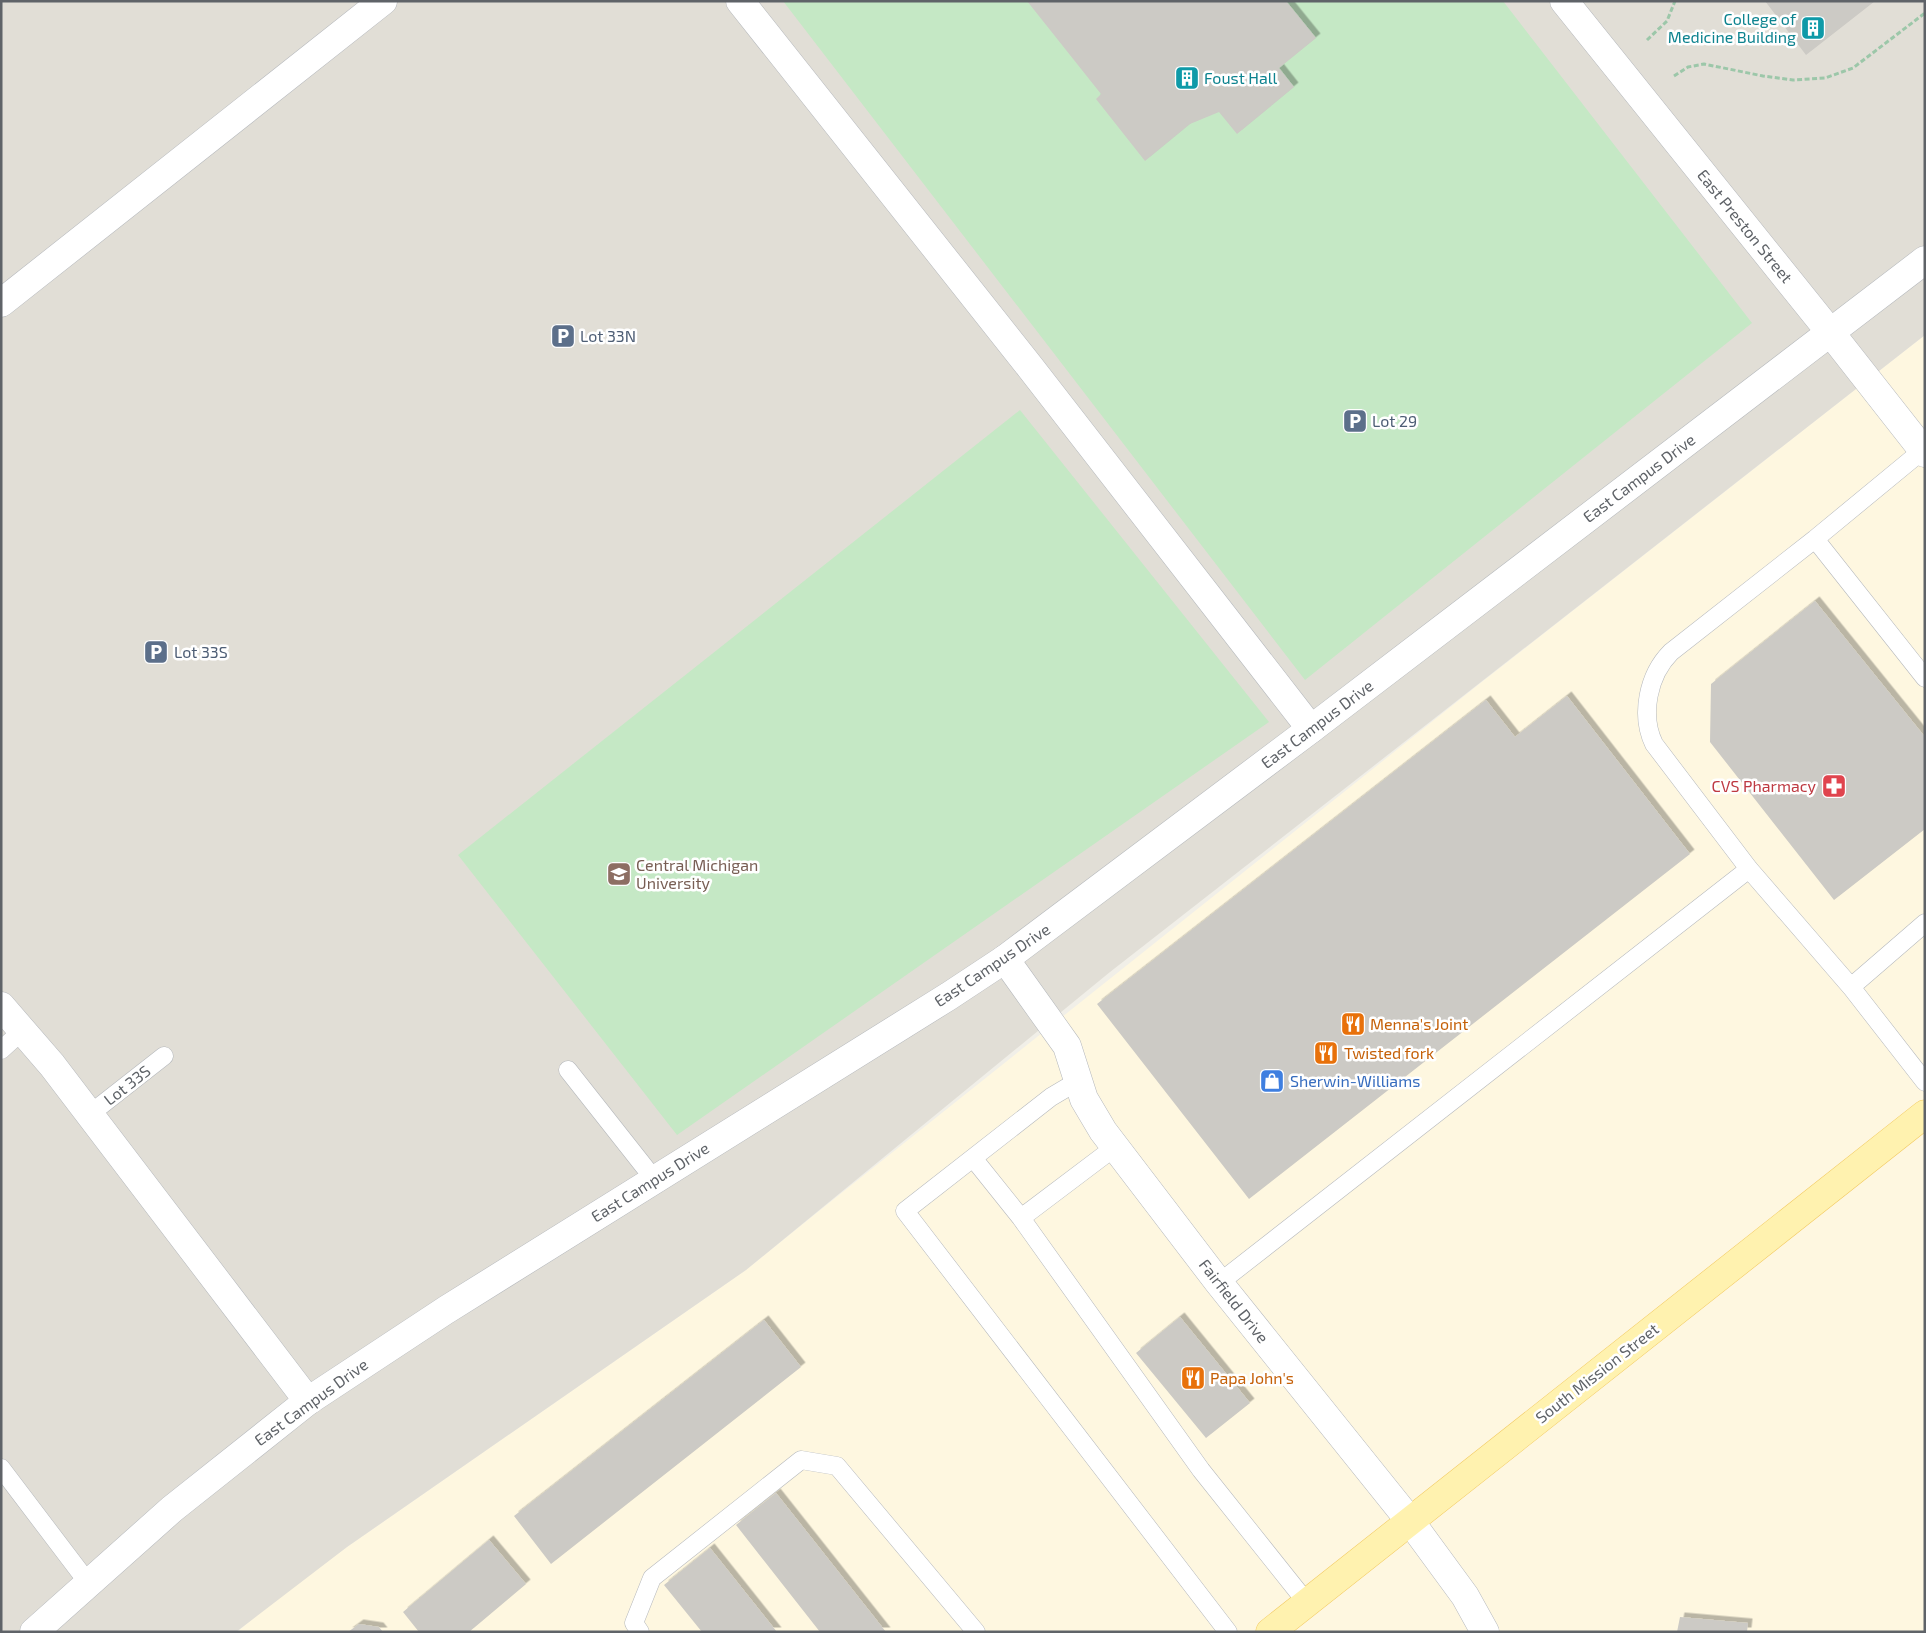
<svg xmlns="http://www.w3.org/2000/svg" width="1926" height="1633" font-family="'Exo 2',sans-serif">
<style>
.commercial{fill:#fef7e0}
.education{fill:#e1ded6}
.green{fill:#c5e8c5}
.building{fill:#cccac5;filter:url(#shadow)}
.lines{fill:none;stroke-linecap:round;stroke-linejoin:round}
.service-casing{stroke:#b5b8bc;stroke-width:19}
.minor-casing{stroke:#b5b8bc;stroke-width:29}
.tertiary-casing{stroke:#b5b8bc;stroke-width:29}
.primary-casing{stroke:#f2c960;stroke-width:29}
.path{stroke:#9cc7a9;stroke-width:3;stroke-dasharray:5 2.5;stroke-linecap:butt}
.service{stroke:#fff;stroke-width:18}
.minor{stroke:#fff;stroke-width:28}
.tertiary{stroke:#fff;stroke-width:28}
.primary{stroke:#fff2af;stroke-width:28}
.labels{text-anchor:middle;stroke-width:5;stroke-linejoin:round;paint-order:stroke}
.culture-label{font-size:16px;fill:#0d838f;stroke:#fff;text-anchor:end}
.street-label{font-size:16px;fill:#5f6368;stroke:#fff}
.service-label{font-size:16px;fill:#4e5e75;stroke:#fff;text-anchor:start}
.health-label{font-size:16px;fill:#be3a42;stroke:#fff;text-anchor:end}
.education-label{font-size:16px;fill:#785e54;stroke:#fff;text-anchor:start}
.food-label{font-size:16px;fill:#c56008;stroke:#fff;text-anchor:start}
.shop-label{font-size:16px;fill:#366cbe;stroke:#fff;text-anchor:start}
</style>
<defs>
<filter id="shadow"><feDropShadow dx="4.5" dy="-4.5" stdDeviation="0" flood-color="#0004"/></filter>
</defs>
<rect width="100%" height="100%" fill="#f1efe8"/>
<path class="commercial" d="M1925 335V1632H237L268 1606 347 1547 746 1270 829 1203 1478 685Z"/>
<path class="education" d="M1 1H1925V335L1110 972 746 1270 347 1547 236 1632H1Z"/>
<path class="green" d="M783 1H1503L1752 323 1305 680Z
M1020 410 1269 722 677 1135 458 855Z"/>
<path class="building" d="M1027 1H1286L1316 38 1279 68 1294 87 1237 134 1219 112 1190 124 1145 161 1096 99 1101 94Z
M1765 1H1875L1806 55Z
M1815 601 1925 737V829L1834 900 1710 742 1711 684Z
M1567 696 1690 854 1249 1199 1097 1004 1486 700 1515 737Z
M1180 1317 1250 1403 1206 1438 1136 1353Z
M764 1320 801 1367 551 1564 514 1516Z
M776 1493 886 1632H820L736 1525Z
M489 1540 526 1584 469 1632H419L403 1612Z
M710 1548 777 1632H702L664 1585Z
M1680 1617 1748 1623 1747 1632H1677Z
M359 1624 379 1627 383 1632H348Z"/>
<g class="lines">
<defs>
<path id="service" d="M1923 450 1815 539 1671 652C1648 675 1640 715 1654 744L1749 869 1851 987 1925 1082
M1815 539 1925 678
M1851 987 1925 923
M1 1050 23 1030
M568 1070 654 1179
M1078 1081 1051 1097 905 1211 1228 1632
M90 1114 164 1056
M973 1158 1021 1218 1201 1470 1307 1603
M1021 1218 1115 1147
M1219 1283 1749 869
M1 1468 89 1584
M640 1632 634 1623 652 1578 801 1460 837 1466 976 1632"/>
<path id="minor" d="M740 1 1030 367 1311 729
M1 303 383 1
M1005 959 1067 1046 1084 1099 1103 1131 1219 1283 1410 1521 1465 1596 1485 1632
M1 1006 52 1065 308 1401"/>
<path id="tertiary" d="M1564 1 1830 332 1925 453
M34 1632 172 1509 308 1401 446 1310 949 996 1005 959 1311 729 1925 260"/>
<path id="primary" d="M1270 1632 1925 1114"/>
</defs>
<use href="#service" class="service-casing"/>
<use href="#minor" class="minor-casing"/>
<use href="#tertiary" class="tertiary-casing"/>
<use href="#primary" class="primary-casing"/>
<path class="path" d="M1647 40 1667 21 1675 1
M1674 76 1688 67 1704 64 1763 76 1793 80 1825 78 1853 68 1925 13"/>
<use href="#service" class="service"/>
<use href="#minor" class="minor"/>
<use href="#tertiary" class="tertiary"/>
<use href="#primary" class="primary"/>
</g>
<defs>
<symbol id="building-square" viewBox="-11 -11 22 22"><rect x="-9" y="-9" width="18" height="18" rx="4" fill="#0f9aa8" stroke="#fff"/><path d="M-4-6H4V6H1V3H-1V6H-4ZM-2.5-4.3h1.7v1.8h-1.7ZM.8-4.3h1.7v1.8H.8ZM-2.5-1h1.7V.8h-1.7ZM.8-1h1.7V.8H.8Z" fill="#fff"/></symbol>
<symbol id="parking-square" viewBox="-11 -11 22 22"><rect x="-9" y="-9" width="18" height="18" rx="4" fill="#5c6f8a" stroke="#fff"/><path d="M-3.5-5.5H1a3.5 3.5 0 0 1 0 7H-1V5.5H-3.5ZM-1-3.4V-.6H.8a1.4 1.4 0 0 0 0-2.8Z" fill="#fff"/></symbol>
<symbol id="pharmacy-square" viewBox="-11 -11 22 22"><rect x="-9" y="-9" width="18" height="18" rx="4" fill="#e0444e" stroke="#fff"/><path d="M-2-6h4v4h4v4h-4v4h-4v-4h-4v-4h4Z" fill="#fff"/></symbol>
<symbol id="university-square" viewBox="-11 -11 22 22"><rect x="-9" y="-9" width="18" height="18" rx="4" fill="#8d6e63" stroke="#fff"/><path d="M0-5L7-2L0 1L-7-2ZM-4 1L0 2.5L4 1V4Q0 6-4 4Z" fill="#fff"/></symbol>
<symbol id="restaurant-square" viewBox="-11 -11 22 22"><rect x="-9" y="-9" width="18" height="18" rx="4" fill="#e8710a" stroke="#fff"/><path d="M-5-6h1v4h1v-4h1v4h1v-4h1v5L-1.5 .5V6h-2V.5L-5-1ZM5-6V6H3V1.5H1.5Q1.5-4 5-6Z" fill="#fff"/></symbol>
<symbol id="shop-square" viewBox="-11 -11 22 22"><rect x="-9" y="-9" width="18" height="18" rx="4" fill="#3f7fe0" stroke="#fff"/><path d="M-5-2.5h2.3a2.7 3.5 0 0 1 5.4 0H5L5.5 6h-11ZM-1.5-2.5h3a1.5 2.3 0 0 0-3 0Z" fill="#fff"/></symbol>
</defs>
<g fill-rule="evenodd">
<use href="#building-square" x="1799" y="14" width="28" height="28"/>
<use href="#building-square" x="1173" y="64" width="28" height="28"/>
<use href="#parking-square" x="549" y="322" width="28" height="28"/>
<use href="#parking-square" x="1341" y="407" width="28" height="28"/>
<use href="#parking-square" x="142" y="638" width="28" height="28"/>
<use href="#pharmacy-square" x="1820" y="772" width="28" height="28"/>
<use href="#university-square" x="605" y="860" width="28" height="28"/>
<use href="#restaurant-square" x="1339" y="1010" width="28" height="28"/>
<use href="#restaurant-square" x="1312" y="1039" width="28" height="28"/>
<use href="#shop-square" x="1258" y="1067" width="28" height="28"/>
<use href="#restaurant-square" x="1179" y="1364" width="28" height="28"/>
</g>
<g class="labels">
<g class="culture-label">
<text x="1796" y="25">College of<tspan x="1796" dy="18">Medicine Building</tspan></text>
<text x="1204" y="84" text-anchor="start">Foust Hall</text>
</g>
<g class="street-label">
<text transform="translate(1745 226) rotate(51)" y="6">East Preston Street</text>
<text transform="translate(1639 478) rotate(-37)" y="6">East Campus Drive</text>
<text transform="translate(1317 724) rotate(-37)" y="6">East Campus Drive</text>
<text transform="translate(992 965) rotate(-34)" y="6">East Campus Drive</text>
<text transform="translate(127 1085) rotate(-38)" y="6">Lot 33S</text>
<text transform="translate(650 1182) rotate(-32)" y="6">East Campus Drive</text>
<text transform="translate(1234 1301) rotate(52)" y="6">Fairfield Drive</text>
<text transform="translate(1597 1373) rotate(-38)" y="6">South Mission Street</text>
<text transform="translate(311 1402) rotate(-36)" y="6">East Campus Drive</text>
</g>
<g class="service-label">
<text x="580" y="342">Lot 33N</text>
<text x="1372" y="427">Lot 29</text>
<text x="174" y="658">Lot 33S</text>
</g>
<g class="health-label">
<text x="1816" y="792">CVS Pharmacy</text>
</g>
<g class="education-label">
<text x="636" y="871">Central Michigan<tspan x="636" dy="18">University</tspan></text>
</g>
<g class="food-label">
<text x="1370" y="1030">Menna's Joint</text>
<text x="1344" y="1059">Twisted fork</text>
<text x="1210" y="1384">Papa John's</text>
</g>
<g class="shop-label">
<text x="1290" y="1087">Sherwin-Williams</text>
</g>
</g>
<rect width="1926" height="1633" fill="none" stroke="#5f6368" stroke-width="5"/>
</svg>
